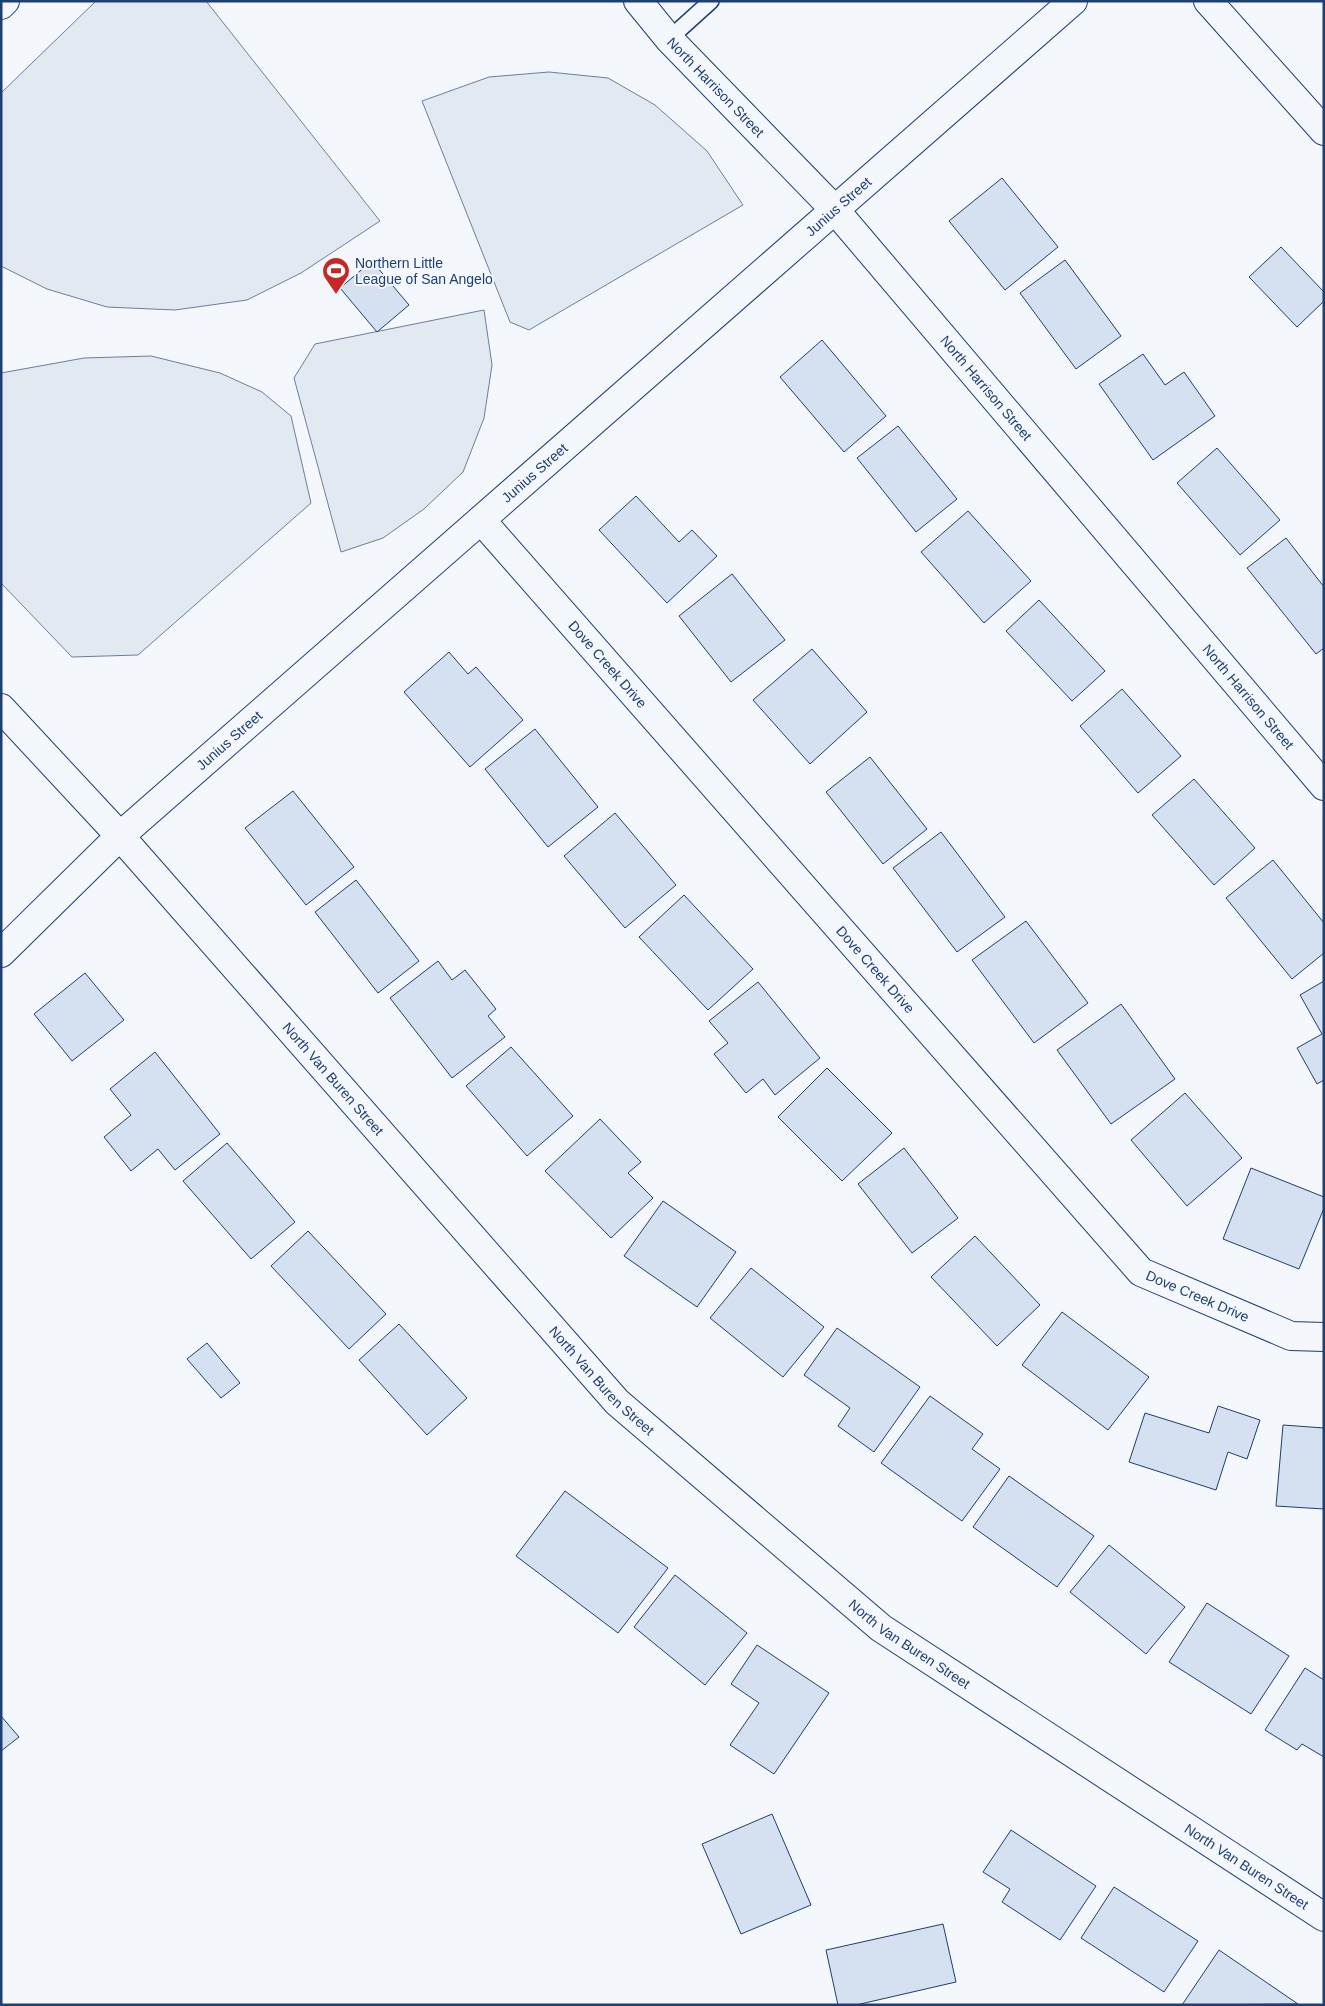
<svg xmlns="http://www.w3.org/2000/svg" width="1325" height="2006" font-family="Helvetica,sans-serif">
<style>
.green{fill:#e3e9f0;stroke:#687fa3}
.building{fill:#d5e0f0;stroke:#1d3f73}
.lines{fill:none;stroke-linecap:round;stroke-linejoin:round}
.lane-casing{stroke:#1d3f73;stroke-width:18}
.street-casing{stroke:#1d3f73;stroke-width:30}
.secondary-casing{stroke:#1d3f73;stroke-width:30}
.lane{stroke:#f4f7fb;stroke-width:15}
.street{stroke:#f4f7fb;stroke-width:28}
.secondary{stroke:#f4f7fb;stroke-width:28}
.labels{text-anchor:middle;stroke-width:4;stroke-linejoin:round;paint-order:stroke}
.street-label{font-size:14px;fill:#1d3f73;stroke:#f4f7fb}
.poi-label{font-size:14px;fill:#1d3f73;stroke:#f4f7fb;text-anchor:start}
</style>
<rect width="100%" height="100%" fill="#f4f7fb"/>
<path class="green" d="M96 1H206L380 221 301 273 247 300 175 310 107 307 47 289 1 266V93Z
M549 72 608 78 655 105 707 151 743 205 529 330 510 322 422 101 489 77Z
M484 310 492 365 484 418 463 472 424 509 383 538 341 552 294 378 315 344Z
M151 356 220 373 262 392 291 416 311 503 138 655 72 657 1 583V373L84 358Z"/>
<path class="building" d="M1002 178 1058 247 1005 290 949 221Z
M1281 247 1324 292V301L1297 327 1249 277Z
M1065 260 1121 336 1076 369 1020 293Z
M372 261 409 305 377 332 340 288Z
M822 340 886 416 844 452 780 377Z
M1143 354 1165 385 1184 372 1215 416 1153 460 1099 384Z
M898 426 957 499 916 532 857 458Z
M1217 448 1280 520 1240 555 1177 483Z
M636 496 679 542 692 530 717 556 667 603 599 530Z
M968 511 1031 581 984 623 921 552Z
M1286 538 1324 587V648L1316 654 1247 568Z
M732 574 785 640 731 682 679 616Z
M1039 600 1105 671 1072 701 1006 631Z
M812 649 867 712 810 764 753 700Z
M449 652 468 674 476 667 523 720 470 767 404 692Z
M1122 689 1181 756 1138 793 1080 726Z
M535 729 598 807 548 847 485 769Z
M870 757 927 829 883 864 826 792Z
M1194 779 1255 848 1214 885 1152 815Z
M293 791 354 867 306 905 245 828Z
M615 813 676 885 625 928 564 856Z
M941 832 1005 917 957 952 893 868Z
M1273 860 1324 923V953L1292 979 1226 898Z
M356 880 419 961 378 993 315 912Z
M684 895 753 969 708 1010 639 937Z
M1026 921 1088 1003 1034 1043 972 960Z
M438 961 452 980 465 970 496 1009 488 1016 505 1037 452 1078 390 998Z
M85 973 124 1020 72 1061 34 1014Z
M1324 981V1080L1317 1084 1297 1048 1322 1034 1300 995Z
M758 982 820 1058 775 1095 763 1079 746 1093 714 1054 728 1043 709 1021Z
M1121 1004 1175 1079 1111 1124 1057 1050Z
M511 1047 573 1116 527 1156 466 1086Z
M155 1052 220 1134 175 1170 158 1149 131 1171 104 1137 131 1115 110 1089Z
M827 1068 892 1133 842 1181 778 1117Z
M1185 1093 1242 1158 1187 1206 1131 1140Z
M600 1119 641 1162 628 1173 653 1198 611 1238 545 1171Z
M227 1143 295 1222 251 1259 183 1181Z
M904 1148 958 1218 912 1253 858 1184Z
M1251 1168 1324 1197V1208L1299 1269 1223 1239Z
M663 1201 736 1252 697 1307 624 1256Z
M308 1231 386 1314 349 1349 271 1266Z
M975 1236 1040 1305 997 1346 931 1277Z
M751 1268 824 1327 783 1377 710 1318Z
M1062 1312 1149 1377 1108 1430 1022 1365Z
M399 1324 467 1398 427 1435 359 1360Z
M837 1328 920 1387 874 1452 838 1426 850 1408 804 1375Z
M207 1343 240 1383 221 1398 187 1359Z
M930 1396 983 1434 972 1449 1000 1469 962 1521 881 1463Z
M1218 1406 1260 1420 1247 1459 1228 1452 1216 1490 1129 1462 1145 1413 1209 1433Z
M1283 1425 1324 1428V1509L1276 1506Z
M1009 1476 1094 1536 1057 1587 973 1527Z
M565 1491 668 1568 618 1633 516 1556Z
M1109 1545 1185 1607 1146 1654 1070 1592Z
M675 1575 747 1633 705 1685 634 1627Z
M1207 1603 1289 1656 1251 1714 1169 1662Z
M757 1645 829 1693 774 1774 730 1745 759 1703 731 1684Z
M1305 1668 1324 1680V1757L1302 1744 1297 1750 1265 1730Z
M1 1716 19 1737 1 1751Z
M772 1814 811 1905 741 1934 702 1844Z
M1011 1830 1096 1886 1060 1940 1002 1902 1010 1889 983 1872Z
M1114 1887 1198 1941 1164 1992 1081 1938Z
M943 1924 956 1982 856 2005H838L826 1950Z
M1219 1950 1298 2004 1182 2005Z"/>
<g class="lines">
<defs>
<path id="lane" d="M669 39 711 1"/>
<g id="street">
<path id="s1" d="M638 1 669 39 835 210 1324 786"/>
<path d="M1208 1 1324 131"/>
<path d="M1 5 5 1"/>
<path id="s2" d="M481 520 1141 1272 1291 1336 1324 1337"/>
</g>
<g id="secondary">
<path id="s3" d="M1 708 120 836 617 1402 881 1628 1324 1917"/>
<path id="s4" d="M1 953 120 836 1073 1"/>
</g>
</defs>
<use href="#lane" class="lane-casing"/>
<use href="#street" class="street-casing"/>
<use href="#secondary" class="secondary-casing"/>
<use href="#lane" class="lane"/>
<use href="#street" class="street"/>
<use href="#secondary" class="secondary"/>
</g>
<defs>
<symbol id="stadium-pin" viewBox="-11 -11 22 30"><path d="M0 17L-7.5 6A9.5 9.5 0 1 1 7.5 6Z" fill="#c62828" stroke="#f4f7fb"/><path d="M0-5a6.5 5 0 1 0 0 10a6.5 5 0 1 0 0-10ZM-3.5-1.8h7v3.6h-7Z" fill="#fff"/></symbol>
</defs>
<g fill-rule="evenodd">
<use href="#stadium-pin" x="320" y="255" width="32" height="43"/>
</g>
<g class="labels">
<g class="street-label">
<text dy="5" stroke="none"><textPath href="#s1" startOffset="116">North Harrison Street</textPath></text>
<text dy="5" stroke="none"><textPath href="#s4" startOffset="1122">Junius Street</textPath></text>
<text dy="5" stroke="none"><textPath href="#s1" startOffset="521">North Harrison Street</textPath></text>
<text dy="5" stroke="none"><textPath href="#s4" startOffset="718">Junius Street</textPath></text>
<text dy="5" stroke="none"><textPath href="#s2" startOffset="192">Dove Creek Drive</textPath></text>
<text dy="5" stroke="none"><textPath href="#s1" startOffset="926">North Harrison Street</textPath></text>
<text dy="5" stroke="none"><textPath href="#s4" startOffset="312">Junius Street</textPath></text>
<text dy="5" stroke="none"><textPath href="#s2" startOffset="598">Dove Creek Drive</textPath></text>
<text dy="5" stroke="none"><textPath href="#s3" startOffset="498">North Van Buren Street</textPath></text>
<text dy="5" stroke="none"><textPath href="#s2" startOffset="1062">Dove Creek Drive</textPath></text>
<text dy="5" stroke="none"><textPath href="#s3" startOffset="902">North Van Buren Street</textPath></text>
<text dy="5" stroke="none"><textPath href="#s3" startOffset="1308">North Van Buren Street</textPath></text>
<text dy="5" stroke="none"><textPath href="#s3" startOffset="1712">North Van Buren Street</textPath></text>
</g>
<g class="poi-label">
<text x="355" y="268">Northern Little<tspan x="355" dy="16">League of San Angelo</tspan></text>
</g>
</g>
<rect width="1325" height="2006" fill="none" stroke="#1d3f73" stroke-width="5"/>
</svg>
